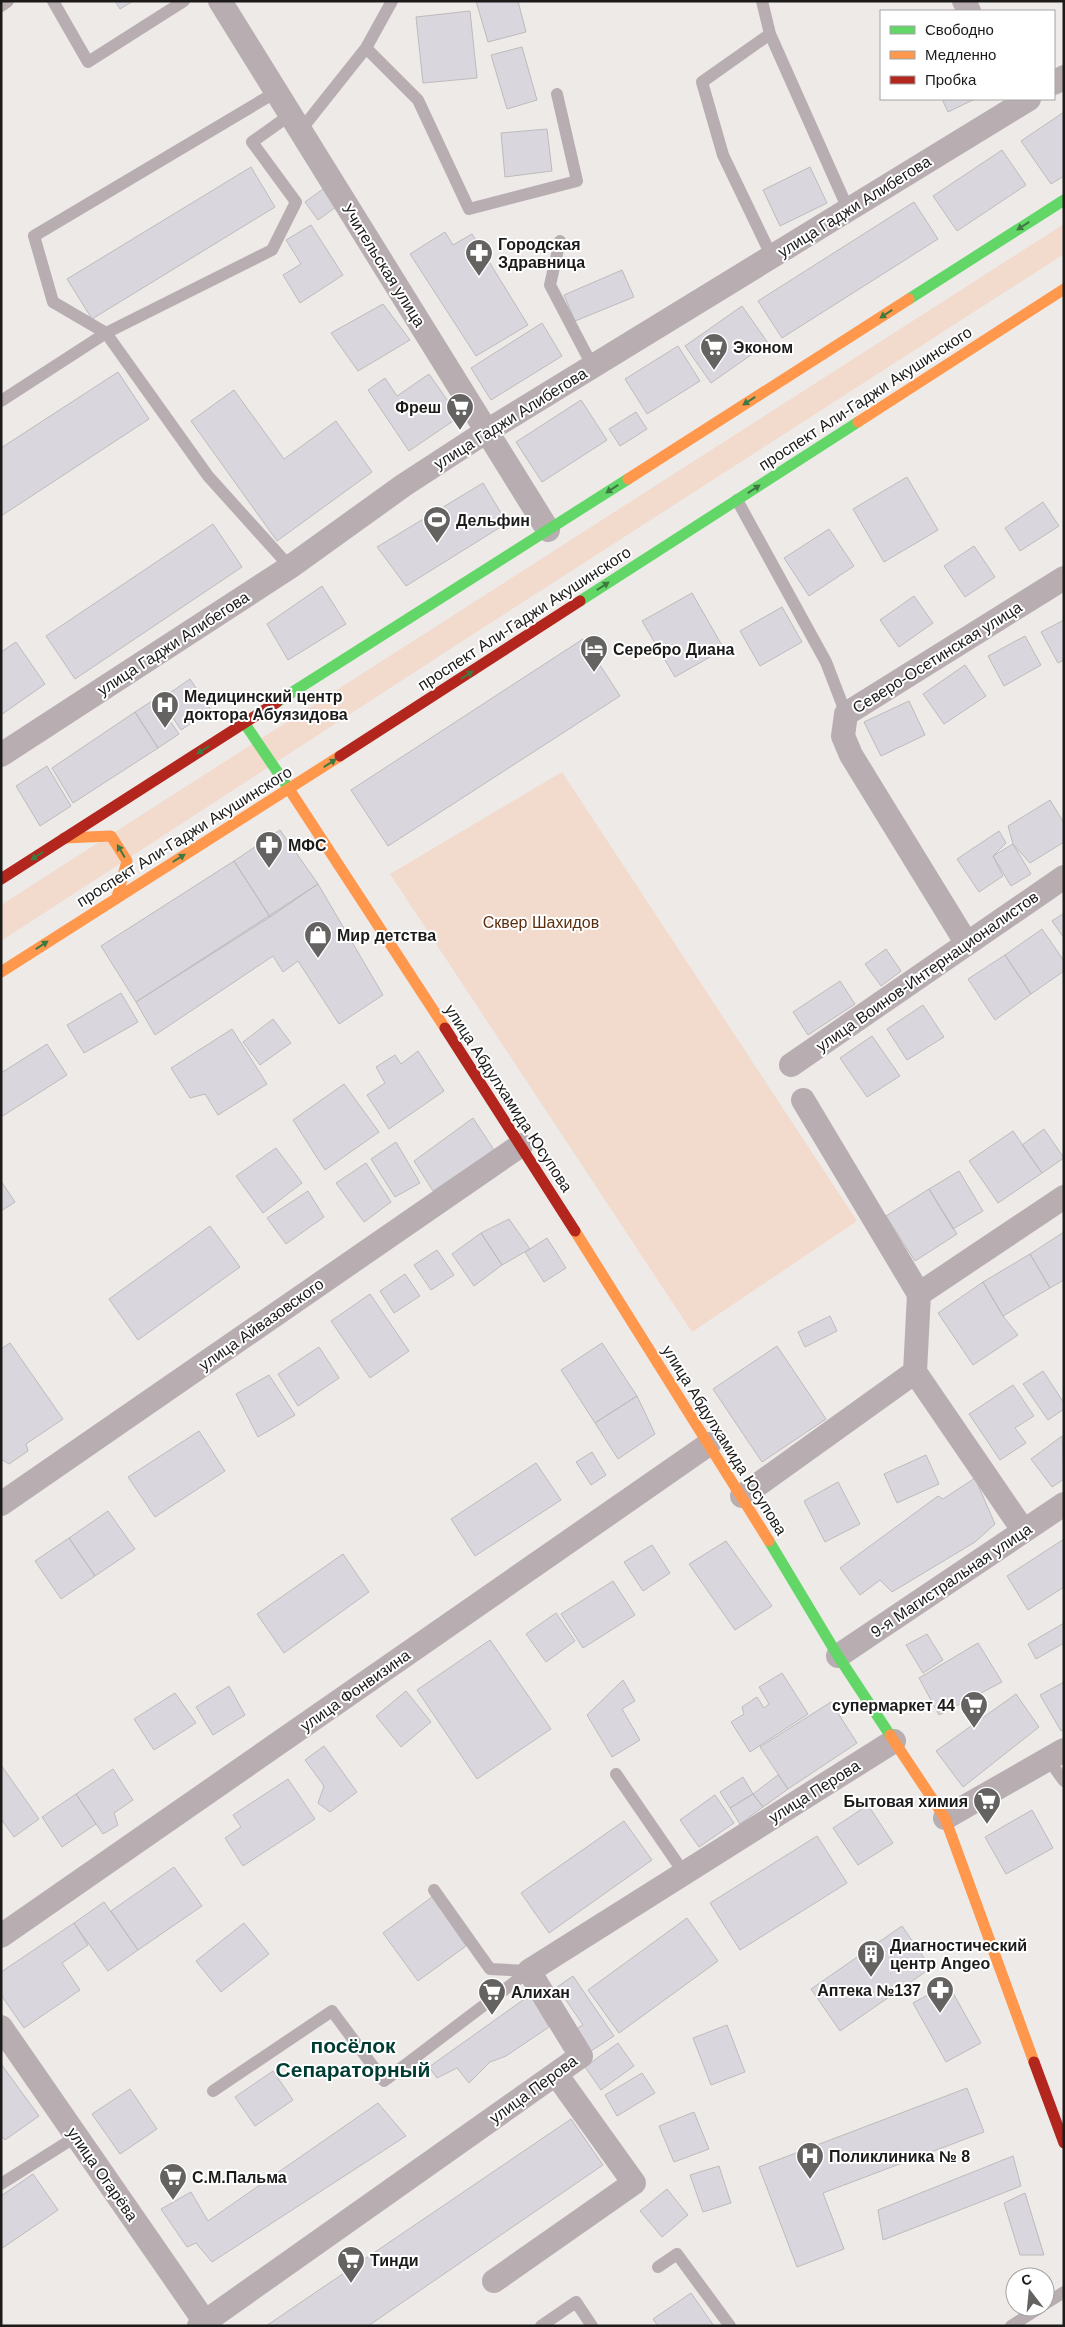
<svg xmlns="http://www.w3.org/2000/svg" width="1065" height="2327" font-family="Arial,sans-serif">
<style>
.green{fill:#f2dacc}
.building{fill:#d9d6de;stroke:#bdbbbb}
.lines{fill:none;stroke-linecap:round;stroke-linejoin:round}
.lane{stroke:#b8aeb2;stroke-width:12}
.street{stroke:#b8aeb2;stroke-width:24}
.fast{stroke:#63d668;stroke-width:11}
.slow{stroke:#ff974d;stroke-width:11}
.jam{stroke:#b3261e;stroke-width:11}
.oneway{fill:#407841}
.labels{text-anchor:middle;stroke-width:4;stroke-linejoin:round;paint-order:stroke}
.street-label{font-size:16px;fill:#1c1b1a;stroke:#fff}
.poi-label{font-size:16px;font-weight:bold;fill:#1c1b1a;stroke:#fff;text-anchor:start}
.park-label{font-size:16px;fill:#5d2e0d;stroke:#fff}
.district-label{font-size:21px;font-weight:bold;fill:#003c31;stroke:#fff}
</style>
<rect width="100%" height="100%" fill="#edeae8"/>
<path class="green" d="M1064 224V254L464 640 1 941V905Z
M562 772 857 1221 692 1332 390 874Z"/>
<path class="building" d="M115 1H133L120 9Z
M476 1H518L526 32 488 42Z
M470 11 477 78 423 83 416 17Z
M522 47 537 100 507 109 491 55Z
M942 99H975L948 112Z
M1064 112V176L1051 184 1021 141Z
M547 129 552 171 505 177 501 133Z
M1002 150 1026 185 957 231 933 196Z
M251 167 275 207 92 319 67 279Z
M810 167 827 203 780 226 763 190Z
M323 189 336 207 318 220 305 202Z
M914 202 938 239 782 338 758 301Z
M311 225 343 275 300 303 283 275 301 264 286 240Z
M445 232 453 245 472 234 528 325 476 356 410 254Z
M622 270 634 297 575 321 564 295Z
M383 304 410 340 358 371 331 333Z
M742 306 768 343 711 383 685 346Z
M542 323 562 356 491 400 471 368Z
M678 346 700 381 647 414 625 379Z
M118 372 149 419 1 516V448Z
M429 374 459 417 409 451 368 390 385 378 397 396Z
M234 390 284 459 336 421 372 472 277 541 191 421Z
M581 400 607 440 542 482 516 442Z
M636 412 647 429 620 446 609 429Z
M907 477 938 530 884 562 853 509Z
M483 483 507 523 406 586 377 547Z
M1043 502 1059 526 1020 551 1005 528Z
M213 524 242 567 75 679 46 636Z
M829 529 854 566 809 596 784 558Z
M974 546 995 577 965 597 944 566Z
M322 586 346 624 288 660 267 624Z
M692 593 724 649 675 677 642 621Z
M914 596 933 623 899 647 880 620Z
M782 607 802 642 760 666 740 631Z
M1064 620V660L1058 663 1041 632Z
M1025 636 1041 665 1004 686 988 656Z
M583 639 620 696 388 846 351 790Z
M16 642 45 684 1 715V652Z
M965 665 986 696 944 724 923 694Z
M190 679 211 710 181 730 161 699Z
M155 699 179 734 158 748 135 712Z
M909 701 925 735 881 756 864 722Z
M135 712 158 748 73 803 52 768Z
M47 766 71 806 40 826 16 786Z
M1050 800 1064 823V842L1030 863 1013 844 1008 826Z
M280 830 318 884 270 917 234 861Z
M999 831 1006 843 993 856 1003 876 979 892 957 859Z
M1013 844 1031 874 1011 886 993 856Z
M234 861 270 917 136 1002 101 946Z
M318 884 383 995 339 1024 298 961 283 972 273 956 155 1035 136 1002Z
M1064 913V938L1052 921Z
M1042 929 1064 961V971L1031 994 1005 955Z
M886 949 901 971 881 986 865 964Z
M1005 955 1031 994 995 1020 968 979Z
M840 981 855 1004 808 1035 793 1012Z
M121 993 138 1022 84 1053 67 1025Z
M923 1005 944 1037 907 1060 887 1029Z
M273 1019 291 1043 260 1065 243 1042Z
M232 1029 267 1084 218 1115 205 1094 190 1098 171 1068Z
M872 1036 900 1076 867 1097 840 1058Z
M47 1044 67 1075 1 1117V1073Z
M418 1051 444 1091 389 1129 367 1095 385 1083 376 1067 395 1055 401 1064Z
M344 1084 379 1132 325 1170 293 1120Z
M473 1118 494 1150 433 1191 414 1161Z
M1044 1129 1064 1158 1042 1173 1022 1145Z
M1013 1131 1042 1173 998 1203 969 1161Z
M396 1142 420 1183 395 1197 371 1159Z
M276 1148 302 1183 263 1213 236 1176Z
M366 1163 391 1202 364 1222 336 1183Z
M959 1171 983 1211 953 1229 929 1189Z
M1 1181 15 1202 1 1211Z
M929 1189 957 1234 915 1261 886 1216Z
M308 1191 324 1217 286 1244 267 1218Z
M509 1219 530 1249 502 1265 481 1233Z
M210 1226 240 1267 138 1340 109 1299Z
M1064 1232V1280L1050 1288 1030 1254Z
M481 1233 502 1265 474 1286 452 1254Z
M547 1238 566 1268 544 1282 525 1252Z
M437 1250 454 1275 431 1290 414 1265Z
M1030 1254 1050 1288 1003 1316 983 1282Z
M405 1274 420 1296 394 1313 380 1291Z
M983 1282 1003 1316 1018 1335 973 1365 938 1313Z
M370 1294 409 1351 370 1378 331 1321Z
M830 1316 837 1331 805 1347 798 1332Z
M10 1343 63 1419 26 1444 28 1451 9 1464 1 1459V1349Z
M602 1343 637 1396 595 1423 561 1370Z
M777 1346 826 1419 762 1462 713 1389Z
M319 1347 339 1378 298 1406 278 1374Z
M1043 1371 1064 1403V1409L1048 1420 1023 1384Z
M269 1375 295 1415 258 1437 236 1394Z
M1013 1385 1034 1416 1015 1428 1026 1443 1000 1460 969 1414Z
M637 1396 655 1434 618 1459 595 1423Z
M199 1431 225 1471 155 1517 128 1477Z
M1062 1436 1064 1479 1052 1487 1031 1459Z
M592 1452 606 1475 591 1485 576 1462Z
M926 1455 939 1484 897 1503 884 1474Z
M536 1463 561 1500 475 1556 451 1519Z
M975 1478 995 1524 975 1542 892 1592 880 1580 860 1595 840 1568 938 1496 943 1499Z
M838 1482 860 1524 825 1542 804 1501Z
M108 1511 135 1549 95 1576 69 1538Z
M69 1538 95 1576 61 1599 35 1561Z
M1064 1539V1587L1028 1610 1007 1576Z
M726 1541 772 1606 735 1630 689 1564Z
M652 1545 670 1573 643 1591 624 1562Z
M343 1554 369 1592 284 1653 257 1614Z
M613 1581 635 1615 583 1648 561 1614Z
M556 1613 575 1641 546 1662 526 1634Z
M1064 1623V1643L1036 1659 1028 1644Z
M927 1634 943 1660 923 1673 906 1645Z
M490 1640 551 1729 477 1779 417 1690Z
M978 1643 1002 1682 939 1715 919 1678Z
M782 1673 808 1714 750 1752 731 1722 744 1714 742 1707 757 1697 764 1708 769 1704 759 1687Z
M623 1680 635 1701 622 1709 640 1740 612 1757 587 1715Z
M1064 1682V1729L1061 1731 1040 1695Z
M229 1686 245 1715 213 1735 196 1707Z
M406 1691 431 1722 401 1747 376 1716Z
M175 1693 196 1723 154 1750 134 1719Z
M1016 1694 1039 1727 963 1787 936 1751Z
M831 1702 857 1743 788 1789 760 1747Z
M324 1746 357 1792 330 1812 318 1803 324 1786 305 1760Z
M1 1765 39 1819 14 1837 1 1819Z
M113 1769 133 1800 114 1813 118 1825 103 1834 76 1794Z
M778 1775 788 1789 763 1807 753 1794Z
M743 1777 753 1794 730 1808 720 1792Z
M288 1779 315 1819 243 1866 225 1838 241 1827 233 1815Z
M76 1794 96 1824 62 1847 42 1817Z
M753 1794 763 1807 740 1824 730 1808Z
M715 1795 734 1823 699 1847 680 1820Z
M868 1805 893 1843 858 1865 833 1828Z
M1032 1810 1053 1848 1006 1874 985 1837Z
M624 1821 652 1860 549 1933 521 1893Z
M817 1836 847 1883 740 1950 710 1903Z
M174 1867 202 1906 138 1950 111 1911Z
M432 1897 466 1946 418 1981 383 1933Z
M104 1902 138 1950 108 1971 74 1923Z
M687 1918 718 1961 619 2033 588 1990Z
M74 1923 88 1945 62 1963 80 1990 24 2028 1 1995V1972Z
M244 1923 269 1954 221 1992 196 1961Z
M902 1926 931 1968 840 2031 811 1989Z
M573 1976 614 2036 588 2053 573 2031 583 2025 557 1987Z
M948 1984 981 2043 946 2062 913 2003Z
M530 1995 549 2027 506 2056 490 2062 469 2083 457 2068 437 2078 429 2067Z
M727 2025 745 2072 711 2085 693 2038Z
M618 2043 634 2066 601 2090 585 2067Z
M1 2064 39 2116 5 2140 1 2135Z
M273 2071 293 2100 255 2126 235 2097Z
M642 2073 655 2093 617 2116 605 2095Z
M967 2088 984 2132 823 2193 844 2249 797 2267 759 2167Z
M130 2089 157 2129 120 2154 92 2114Z
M378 2103 406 2136 212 2262 196 2243 187 2247 161 2209 191 2192 208 2221Z
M694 2112 709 2149 674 2162 659 2126Z
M571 2119 603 2165 368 2326H266Z
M1013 2156 1021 2186 883 2240 878 2210Z
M719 2166 731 2203 703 2212 690 2175Z
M33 2174 58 2210 1 2249V2196Z
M667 2189 688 2215 662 2237 640 2211Z
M1025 2193 1044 2255H1020L1004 2203Z
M691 2293 714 2326H658L653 2319Z"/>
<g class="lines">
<path class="lane" d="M53 1 88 62 184 1
M762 1 770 34 848 209
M1 6 8 1
M770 34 702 82 723 155 772 257
M366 48 418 100 469 209 577 181 557 94
M290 115 252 142 296 202 272 250 106 333 208 476 290 567
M300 131 366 48 392 1
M560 241 550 285 593 367
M1 401 106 333 53 302 34 236 276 92
M737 500 826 662 846 714
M1048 1759 1064 1781
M616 1774 684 1873
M434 1890 490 1969 529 1971
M213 2091 332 2011 384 2081 529 1971
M1 2184 77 2136
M658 2267 677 2254 730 2326
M1045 2304 1064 2292
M541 2326 576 2302 592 2326
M1011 2326 1041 2307"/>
<path class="street" d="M220 1 548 530
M964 1 969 11
M1054 83 1064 77
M1 755 290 567 404 485 487 431 1029 99
M967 944 851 755 843 736 846 714 1064 578
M791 1065 1064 877
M803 1100 919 1294 915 1372 1023 1530
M919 1294 1064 1197
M742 1496 915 1372
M1 1504 521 1145
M838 1656 1064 1504
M945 1818 1064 1750
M1 1936 709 1444
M1 2027 205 2322
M494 2281 634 2183 556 2074
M199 2326 581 2056 529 1971 894 1741"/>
<path class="fast" d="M909 299 1064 200
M580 601 858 422
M277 702 628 479
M245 724 289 789
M769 1541 838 1656 890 1735"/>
<path class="slow" d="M858 422 1064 289
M628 479 909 299
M289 789 445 1028
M64 838 111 836 127 861 117 897
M1 972 340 756
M575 1231 769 1541
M890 1735 945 1818 1034 2062"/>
<path class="jam" d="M340 756 580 601
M1 879 277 702
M445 1028 575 1231
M1034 2062 1064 2143"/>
</g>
<defs><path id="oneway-solid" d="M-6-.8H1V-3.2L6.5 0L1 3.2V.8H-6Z" transform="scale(1.25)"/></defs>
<g class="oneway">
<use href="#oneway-solid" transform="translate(1023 226) rotate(147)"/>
<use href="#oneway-solid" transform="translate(886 314) rotate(147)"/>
<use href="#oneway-solid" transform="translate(749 401) rotate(147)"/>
<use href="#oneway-solid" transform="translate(612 489) rotate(147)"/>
<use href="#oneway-solid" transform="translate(754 489) rotate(-33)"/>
<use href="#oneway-solid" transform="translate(603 586) rotate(-33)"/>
<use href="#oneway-solid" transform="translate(467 675) rotate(-33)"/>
<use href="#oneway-solid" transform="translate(203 750) rotate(148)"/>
<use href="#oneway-solid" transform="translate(330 763) rotate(-33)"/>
<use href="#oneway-solid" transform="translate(121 851) rotate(-121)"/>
<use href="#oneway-solid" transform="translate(37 856) rotate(147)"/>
<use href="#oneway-solid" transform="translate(179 858) rotate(-32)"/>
<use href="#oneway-solid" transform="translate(42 945) rotate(-33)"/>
</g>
<defs>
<symbol id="pharmacy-pin" viewBox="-11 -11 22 30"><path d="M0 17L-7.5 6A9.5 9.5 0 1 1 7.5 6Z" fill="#656362" stroke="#fff"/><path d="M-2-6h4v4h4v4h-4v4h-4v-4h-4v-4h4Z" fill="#fff"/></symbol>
<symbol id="supermarket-pin" viewBox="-11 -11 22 30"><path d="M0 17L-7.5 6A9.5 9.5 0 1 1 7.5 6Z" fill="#656362" stroke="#fff"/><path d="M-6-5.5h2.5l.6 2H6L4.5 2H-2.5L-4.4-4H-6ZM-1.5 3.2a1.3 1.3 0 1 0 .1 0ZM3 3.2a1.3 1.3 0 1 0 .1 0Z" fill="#fff"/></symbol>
<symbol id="stadium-pin" viewBox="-11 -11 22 30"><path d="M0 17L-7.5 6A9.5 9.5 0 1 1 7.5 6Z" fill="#656362" stroke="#fff"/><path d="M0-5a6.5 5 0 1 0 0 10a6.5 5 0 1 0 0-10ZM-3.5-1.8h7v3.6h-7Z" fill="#fff"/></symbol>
<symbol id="hotel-pin" viewBox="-11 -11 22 30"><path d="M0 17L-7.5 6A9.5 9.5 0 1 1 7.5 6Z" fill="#656362" stroke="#fff"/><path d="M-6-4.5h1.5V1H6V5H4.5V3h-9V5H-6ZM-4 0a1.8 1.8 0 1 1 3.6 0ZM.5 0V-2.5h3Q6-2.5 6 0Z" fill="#fff"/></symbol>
<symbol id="hospital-pin" viewBox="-11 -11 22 30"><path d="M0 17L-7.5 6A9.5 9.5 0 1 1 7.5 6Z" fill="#656362" stroke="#fff"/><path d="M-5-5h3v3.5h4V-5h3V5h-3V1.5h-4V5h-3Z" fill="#fff"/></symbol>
<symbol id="shop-pin" viewBox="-11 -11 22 30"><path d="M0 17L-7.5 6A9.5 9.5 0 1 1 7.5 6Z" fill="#656362" stroke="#fff"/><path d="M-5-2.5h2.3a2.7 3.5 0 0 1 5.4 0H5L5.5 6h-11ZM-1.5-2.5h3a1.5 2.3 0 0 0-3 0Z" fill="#fff"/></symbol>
<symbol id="building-pin" viewBox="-11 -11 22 30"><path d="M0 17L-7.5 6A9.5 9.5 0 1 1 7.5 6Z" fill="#656362" stroke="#fff"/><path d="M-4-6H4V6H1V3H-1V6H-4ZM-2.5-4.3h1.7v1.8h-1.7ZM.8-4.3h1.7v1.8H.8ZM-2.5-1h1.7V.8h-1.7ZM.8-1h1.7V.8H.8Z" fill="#fff"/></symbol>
</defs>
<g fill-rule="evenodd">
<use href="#pharmacy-pin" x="463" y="237" width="32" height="43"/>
<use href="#supermarket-pin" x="698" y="331" width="32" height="43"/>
<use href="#supermarket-pin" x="444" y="391" width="32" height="43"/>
<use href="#stadium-pin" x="421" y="504" width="32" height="43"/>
<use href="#hotel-pin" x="578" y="633" width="32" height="43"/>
<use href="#hospital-pin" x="149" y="689" width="32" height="43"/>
<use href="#pharmacy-pin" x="253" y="829" width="32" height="43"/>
<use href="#shop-pin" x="302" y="919" width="32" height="43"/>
<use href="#supermarket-pin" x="958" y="1689" width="32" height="43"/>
<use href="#supermarket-pin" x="971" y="1785" width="32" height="43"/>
<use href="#building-pin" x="855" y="1938" width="32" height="43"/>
<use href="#pharmacy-pin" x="924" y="1974" width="32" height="43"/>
<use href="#supermarket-pin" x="476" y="1976" width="32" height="43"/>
<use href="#hospital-pin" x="794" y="2140" width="32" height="43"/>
<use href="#supermarket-pin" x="157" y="2161" width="32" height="43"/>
<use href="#supermarket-pin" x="335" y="2244" width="32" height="43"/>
</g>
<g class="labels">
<g class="street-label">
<text transform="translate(854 206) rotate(-32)" y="6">улица Гаджи Алибегова</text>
<text transform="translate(384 265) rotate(58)" y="6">Учительская улица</text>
<text transform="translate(865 398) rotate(-33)" y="6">проспект Али-Гаджи Акушинского</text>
<text transform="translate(510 418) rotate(-32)" y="6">улица Гаджи Алибегова</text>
<text transform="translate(524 618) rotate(-33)" y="6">проспект Али-Гаджи Акушинского</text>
<text transform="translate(173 643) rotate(-33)" y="6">улица Гаджи Алибегова</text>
<text transform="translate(937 657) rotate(-32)" y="6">Северо-Осетинская улица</text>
<text transform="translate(184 836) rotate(-32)" y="6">проспект Али-Гаджи Акушинского</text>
<text transform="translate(927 971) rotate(-35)" y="6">улица Воинов-Интернационалистов</text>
<text transform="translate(509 1098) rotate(57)" y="6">улица Абдулхамида Юсупова</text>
<text transform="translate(261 1324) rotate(-35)" y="6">улица Айвазовского</text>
<text transform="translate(725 1440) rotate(58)" y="6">улица Абдулхамида Юсупова</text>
<text transform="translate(951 1580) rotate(-34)" y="6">9-я Магистральная улица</text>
<text transform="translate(355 1690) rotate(-35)" y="6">улица Фонвизина</text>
<text transform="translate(814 1791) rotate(-32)" y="6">улица Перова</text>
<text transform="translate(533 2089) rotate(-36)" y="6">улица Перова</text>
<text transform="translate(103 2174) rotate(55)" y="6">улица Огарёва</text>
</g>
<g class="poi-label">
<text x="498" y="250">Городская<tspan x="498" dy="18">Здравница</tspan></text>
<text x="733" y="353">Эконом</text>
<text x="441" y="413" text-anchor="end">Фреш</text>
<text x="456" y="526">Дельфин</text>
<text x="613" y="655">Серебро Диана</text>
<text x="184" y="702">Медицинский центр<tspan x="184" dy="18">доктора Абуязидова</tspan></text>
<text x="288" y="851">МФС</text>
<text x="337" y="941">Мир детства</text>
<text x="955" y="1711" text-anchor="end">супермаркет 44</text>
<text x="968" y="1807" text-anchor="end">Бытовая химия</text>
<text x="890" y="1951">Диагностический<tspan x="890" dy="18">центр Angeo</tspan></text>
<text x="921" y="1996" text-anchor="end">Аптека №137</text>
<text x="511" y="1998">Алихан</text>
<text x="829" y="2162">Поликлиника № 8</text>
<text x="192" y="2183">С.М.Пальма</text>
<text x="370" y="2266">Тинди</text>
</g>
<g class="park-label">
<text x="541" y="928">Сквер Шахидов</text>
</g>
<g class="district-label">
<text x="353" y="2053">посёлок<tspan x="353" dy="24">Сепараторный</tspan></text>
</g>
</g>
<rect width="1065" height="2327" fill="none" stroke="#1c1b1a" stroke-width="5"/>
<rect x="880" y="10" width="175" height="90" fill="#ffffff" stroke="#a4a4a3"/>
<rect x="890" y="26" width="25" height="8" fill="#63d668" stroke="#a4a4a3"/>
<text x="925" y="35" font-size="15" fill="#1c1b1a">Свободно</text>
<rect x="890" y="51" width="25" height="8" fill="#ff974d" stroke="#a4a4a3"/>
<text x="925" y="60" font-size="15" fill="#1c1b1a">Медленно</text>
<rect x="890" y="76" width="25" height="8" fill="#b3261e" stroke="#a4a4a3"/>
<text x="925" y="85" font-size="15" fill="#1c1b1a">Пробка</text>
<g transform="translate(1030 2292) rotate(344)"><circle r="24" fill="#ffffff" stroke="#a4a4a3"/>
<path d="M0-4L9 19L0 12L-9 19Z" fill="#656362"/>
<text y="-8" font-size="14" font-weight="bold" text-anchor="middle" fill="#1c1b1a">С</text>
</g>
</svg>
